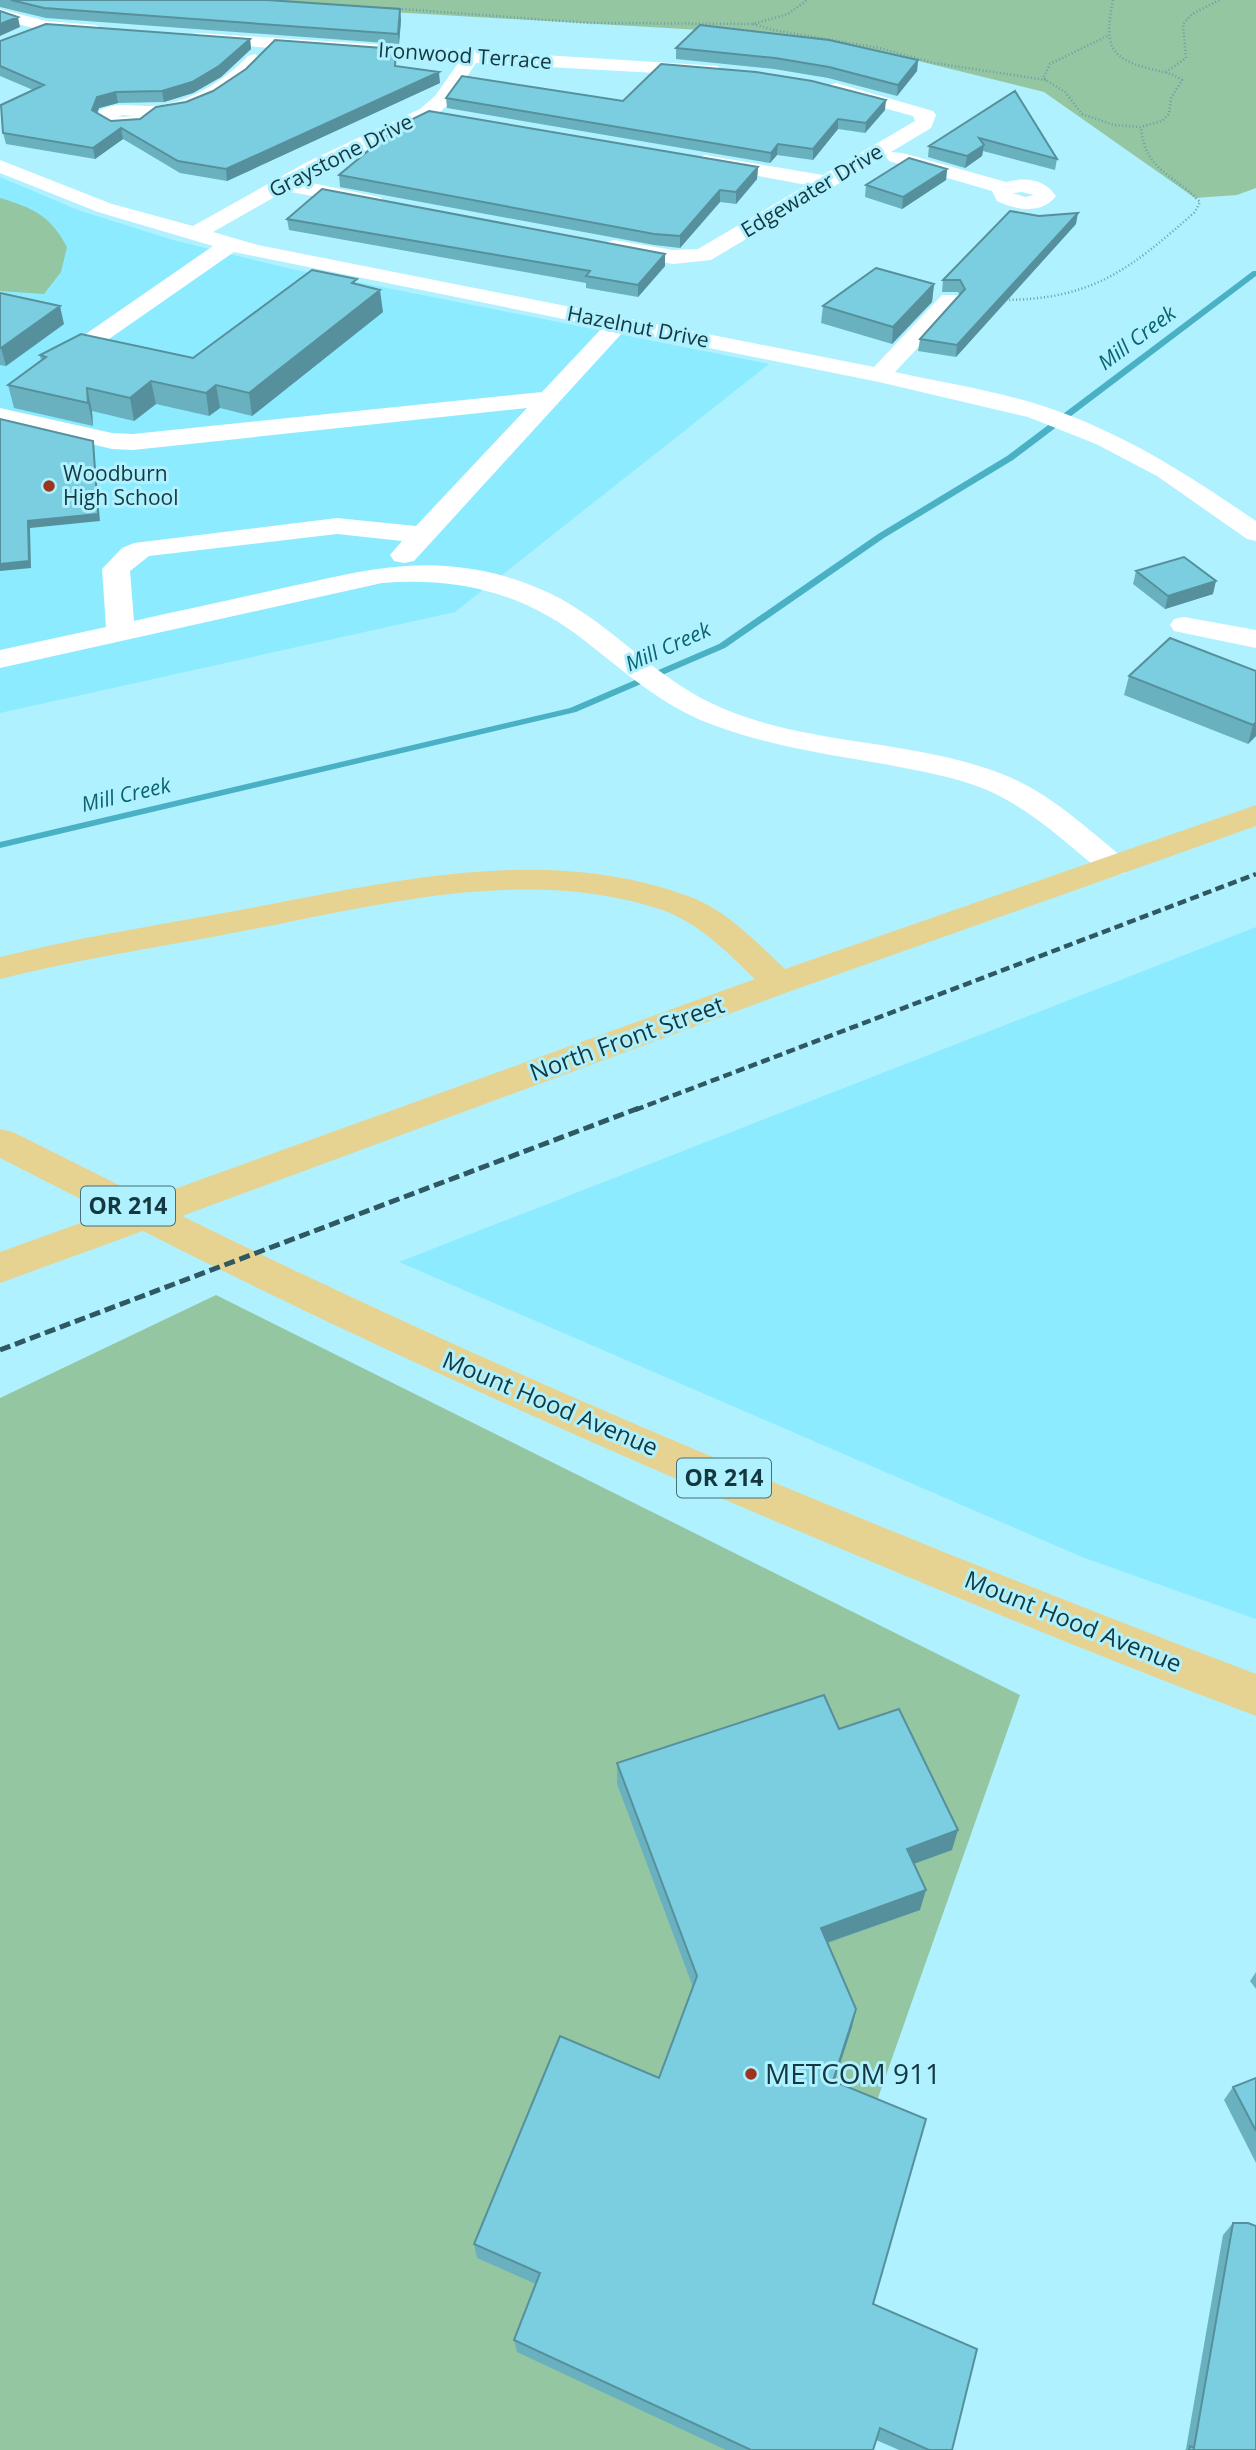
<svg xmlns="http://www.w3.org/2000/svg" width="1256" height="2450" font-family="'Open Sans',sans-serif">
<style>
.built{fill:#8cebff}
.green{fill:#94c6a2}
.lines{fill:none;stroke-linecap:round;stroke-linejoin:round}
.stream{fill:#4ab1c5;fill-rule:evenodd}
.path{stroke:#6a9ea9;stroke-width:2.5;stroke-dasharray:1 2.5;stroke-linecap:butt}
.minor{fill:#fff;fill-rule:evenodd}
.major{fill:#e6d392;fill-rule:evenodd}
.rail-far1{stroke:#2f5861;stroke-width:4.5;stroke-dasharray:9 4.5;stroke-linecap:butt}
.rail{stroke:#2f5861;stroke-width:5;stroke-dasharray:11 5;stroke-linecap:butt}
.wall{fill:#6ab1c0}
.shaded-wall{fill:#56909c}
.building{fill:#7bcedf;stroke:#56909c;stroke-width:2}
.poi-dot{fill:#9d3420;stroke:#b0f1ff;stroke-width:2.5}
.labels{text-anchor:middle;stroke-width:6;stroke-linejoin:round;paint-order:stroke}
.far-street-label{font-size:21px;fill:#14383f;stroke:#b0f1ff}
.far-water-label{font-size:21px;font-style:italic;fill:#0b6271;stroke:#b0f1ff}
.far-poi-label{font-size:21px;fill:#14383f;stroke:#b0f1ff;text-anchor:start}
.shield{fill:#b0f1ff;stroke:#437079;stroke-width:2}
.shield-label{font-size:23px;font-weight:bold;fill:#14383f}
.street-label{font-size:24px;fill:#14383f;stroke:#b0f1ff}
.near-poi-label{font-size:28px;fill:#14383f;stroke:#b0f1ff;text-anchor:start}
</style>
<rect width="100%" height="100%" fill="#b0f1ff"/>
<path class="built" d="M0 177 78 210 173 240 287 268 769 364 455 612 0 713Z
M1256 927V1619L1082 1557 399 1262Z"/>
<path class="green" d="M185 0H1256V188L1237 195 1195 198 1044 92 886 53 701 30Z
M0 198C33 208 50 215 67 247L61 272 44 294 0 291Z
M216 1295 1020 1695 754 2450H0V1398Z"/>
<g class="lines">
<path class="stream" d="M1253 271H1256V276L1013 460 884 538 725 648 576 712 0 848V842L570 708 719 644 878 534 1007 456Z"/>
<path class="path" d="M272 0 309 3
M388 8 590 23 753 24 788 14 807 0
M753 24 773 30 879 48 934 63 1046 80
M1107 36 1050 64 1043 78 1065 92 1082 114 1114 125 1140 127 1162 121 1169 114 1171 98 1182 80C1172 73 1162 72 1151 69 1106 58 1105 42 1113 0
M1166 72 1186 58 1183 24 1192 14 1219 0
M1002 300C1093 300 1130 269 1195 212L1200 202C1174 174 1145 171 1141 128"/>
<path class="minor" d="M0 9 46 21 96 25 105 30C91 45 20 25 0 19Z
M198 33 718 66 720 70 718 74 711 76 476 63 449 104 434 117 302 181 380 197 384 201 380 205 373 207 285 191 213 232 258 245 874 367 942 295H958L961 300 958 305 895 372C945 383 998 391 1046 407 1126 434 1187 474 1256 521V541L1247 539 1157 476 1096 444 1028 417 879 382 624 331 414 561 404 563 394 561 390 555 402 541 337 534 149 556 130 571 134 621C187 609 239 598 292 586 347 574 400 560 457 567 504 572 552 589 591 618 630 646 666 681 709 702 801 747 908 737 1002 774 1049 792 1086 828 1125 859L1130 866 1125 873 1114 876 1103 873C1066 843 1031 809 987 790 954 776 918 771 884 764 825 754 764 745 708 723 661 705 624 671 585 641 524 593 459 577 382 583L0 668V650L106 627 102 569 122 548 134 543 337 518 416 526 527 408 133 450 112 449 0 422V408L112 433 133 434 542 392 603 327 234 252 96 348 58 368H42L38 363 42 358 80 338 213 246 98 212 0 173V160L112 204 193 226 307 162 420 109 435 96 459 62 192 42 189 38 192 34Z
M255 54 264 60C241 92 193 114 154 117L151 123C134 130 109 135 96 119L100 110C117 102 130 106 148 106 185 106 224 81 248 56ZM123 115 134 116 117 117Z
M836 83 933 111 936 115 931 128 891 152 903 153 1006 182C1026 177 1044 179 1056 196 1042 215 1015 210 997 201L992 191 889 161 886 157 888 154 711 260 673 264 606 252 603 247 606 242 614 240 673 250 698 249 807 185 698 165 695 161 698 157 705 155 823 175 915 121 913 116 829 93 826 89 829 85ZM1022 192 1034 195 1025 197 1013 193Z
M1184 617 1256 630V648L1174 631 1170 625 1174 619Z"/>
<path class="major" d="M1256 805V826L791 991 182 1216C531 1388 893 1535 1256 1674V1716C1092 1654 931 1587 770 1519 558 1429 348 1335 143 1231L0 1283V1252L108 1213 0 1158V1129L13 1132 147 1199 755 979C727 952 699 923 662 910 522 863 368 908 228 934 152 948 75 960 0 979V957C76 938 152 926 229 912 378 885 539 841 688 896 727 910 755 941 785 969Z"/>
<path class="rail-far1" d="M635 1110 1256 874"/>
<path class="rail" d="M0 1350 639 1108"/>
</g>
<path class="wall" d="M0 0H267L401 20 399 44 46 18 0 7Z
M250 39 251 49 221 77 193 93 164 102 118 103 99 108 97 113 111 121 140 119 186 102 396 49V66L440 83 227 181 180 173 123 139 95 159 6 144 3 133 33 90 0 76V41Z
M676 48 918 60 917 71 897 96 828 78 774 69 676 59Z
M1015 91 1057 159 1055 170 983 151 982 156 965 168 928 157 929 146Z
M446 98 623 101 885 110 865 133 838 129 813 160 777 155 770 163 447 108Z
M758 167 757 179 736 204 720 202 680 248 654 245 340 187 339 175Z
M947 169 946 180 902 209 865 197 866 185Z
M287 219 665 254V266L638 297 586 288V283L289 230Z
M1076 224 956 357 918 351 920 339 960 295 958 292H942L943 280Z
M357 284 383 312 252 416 220 408 209 416 156 404 134 421 92 411 93 426 14 408 8 385 41 361 40 355 193 358Z
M934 284 932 302 892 344 821 323 823 306Z
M0 293 64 324 6 366 0 365Z
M1136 571 1213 594 1165 609 1133 584Z
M1256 671V736L1248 744 1124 695 1129 676Z
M839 1729 952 1850 914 1864 920 1910 828 1943 856 2009 852 2027 834 2081 873 2304 952 2450H899L876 2440 873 2450H726L517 2352 514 2340 536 2284 477 2258 474 2244 659 2078 693 1987 617 1784V1763Z
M1256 1972V1989L1250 1981Z
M1256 2078V2163L1224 2100 1233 2087Z
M1233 2223 1256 2450H1185L1186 2449 1223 2235Z"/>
<path class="shaded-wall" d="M400 9 401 20 399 44 398 34Z
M18 17 20 27 0 36V24Z
M250 39 251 49 221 77 193 93 164 102 162 91Z
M918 60 917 71 897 96 898 85Z
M439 72 440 83 227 181 226 169Z
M116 92 118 103 99 108 94 121 92 110 97 97Z
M886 100 885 110 865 133 866 123Z
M838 119V129L813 160V149Z
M121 128 123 139 95 159 93 148Z
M778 144 777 155 770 163 771 153Z
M984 145 982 156 965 168 967 156Z
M758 167 757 179 736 204V192Z
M947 169 946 180 902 209 903 197Z
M720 190V202L680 248V236Z
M1078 213 1076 224 956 357 957 345Z
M665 254V266L638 297V285Z
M934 284 932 302 892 344 893 327Z
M380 290 383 312 252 416 249 393Z
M60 306 64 324 6 366 1 348Z
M151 381 156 404 134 421 130 398Z
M216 385 220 408 209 416 206 393Z
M87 388 92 411 93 426 88 403Z
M93 441 100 521 30 528 31 568 0 571V564L28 521Z
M1216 581 1213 594 1165 609 1168 596Z
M1256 722V736L1248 744 1253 725Z
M958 1830 952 1850 902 1868 907 1849Z
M926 1890 920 1910 817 1946 821 1928Z
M856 2009 852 2027 829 2098 833 2081Z"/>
<path class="building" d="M11 0H267L400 9 398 34 44 8Z
M0 11 18 17 0 24Z
M46 24 250 39 219 66 192 82 162 91 116 92 97 97 92 110 111 121 140 119 156 107 186 102 213 91 246 69 275 40 396 49 395 66 439 72 226 169 178 161 121 128 93 148 3 133 1 105 44 85 0 66V41Z
M700 25 829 40 918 60 898 85 829 67 775 58 676 48Z
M661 64 756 72 812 81 886 100 866 123 838 119 813 149 778 144 771 153 446 98 462 76 623 101Z
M1015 91 1057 159 979 138 984 145 967 156 929 146Z
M429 111 758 167 736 192 720 190 680 236 654 234 339 175 398 126Z
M909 158 947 169 903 197 866 185Z
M322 189 665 254 638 285 586 276 590 271 287 219Z
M1010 211 1039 216 1078 213 957 345 920 339 965 289 960 280H943Z
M876 268 934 284 893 327 823 306Z
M312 270 357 279 352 283 380 290 249 393 216 385 206 393 151 381 130 398 87 388 88 403 8 385 46 357 40 355 81 334 193 358Z
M0 293 60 306 1 348H0Z
M0 419 93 441 98 514 28 521 29 561 0 564Z
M1184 557 1216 581 1168 596 1136 571Z
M1170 638 1256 671V722L1253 725 1129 676Z
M824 1695 839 1729 899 1709 958 1830 907 1849 926 1890 821 1928 856 2009 833 2081 926 2119 873 2304 977 2349 952 2450H929L880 2428 873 2450H751L514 2340 540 2273 474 2244 560 2036 659 2078 697 1976 617 1763Z
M1256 2078V2131L1233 2087Z
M1233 2223H1248L1256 2226V2450H1189L1190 2446 1194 2448Z"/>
<g class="poi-dot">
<circle cx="49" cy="486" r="7"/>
<circle cx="751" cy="2074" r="7"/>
</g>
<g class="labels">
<g class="far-street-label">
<text transform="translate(465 56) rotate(4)" y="7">Ironwood Terrace</text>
<text transform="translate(341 156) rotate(-27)" y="7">Graystone Drive</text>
<text transform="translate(812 191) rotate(-31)" y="7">Edgewater Drive</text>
<text transform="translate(638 327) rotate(11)" y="7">Hazelnut Drive</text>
</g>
<g class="far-water-label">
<text transform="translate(1137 338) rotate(-37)" y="7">Mill Creek</text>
<text transform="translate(668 647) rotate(-24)" y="7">Mill Creek</text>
<text transform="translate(126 795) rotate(-13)" y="7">Mill Creek</text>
</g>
<g class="far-poi-label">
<text x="63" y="481">Woodburn<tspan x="63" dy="24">High School</tspan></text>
</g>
<g class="shield">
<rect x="81" y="1186.5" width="94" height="39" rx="5"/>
<rect x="677" y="1458.5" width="94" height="39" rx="5"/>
</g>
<g class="shield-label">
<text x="128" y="1214">OR 214</text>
<text x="724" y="1486">OR 214</text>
</g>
<g class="street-label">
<text transform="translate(627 1039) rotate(-20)" y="8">North Front Street</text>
<text transform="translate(550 1404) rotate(23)" y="8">Mount Hood Avenue</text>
<text transform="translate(1073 1622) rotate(22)" y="8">Mount Hood Avenue</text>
</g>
<g class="near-poi-label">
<text x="765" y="2084">METCOM 911</text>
</g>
</g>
</svg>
